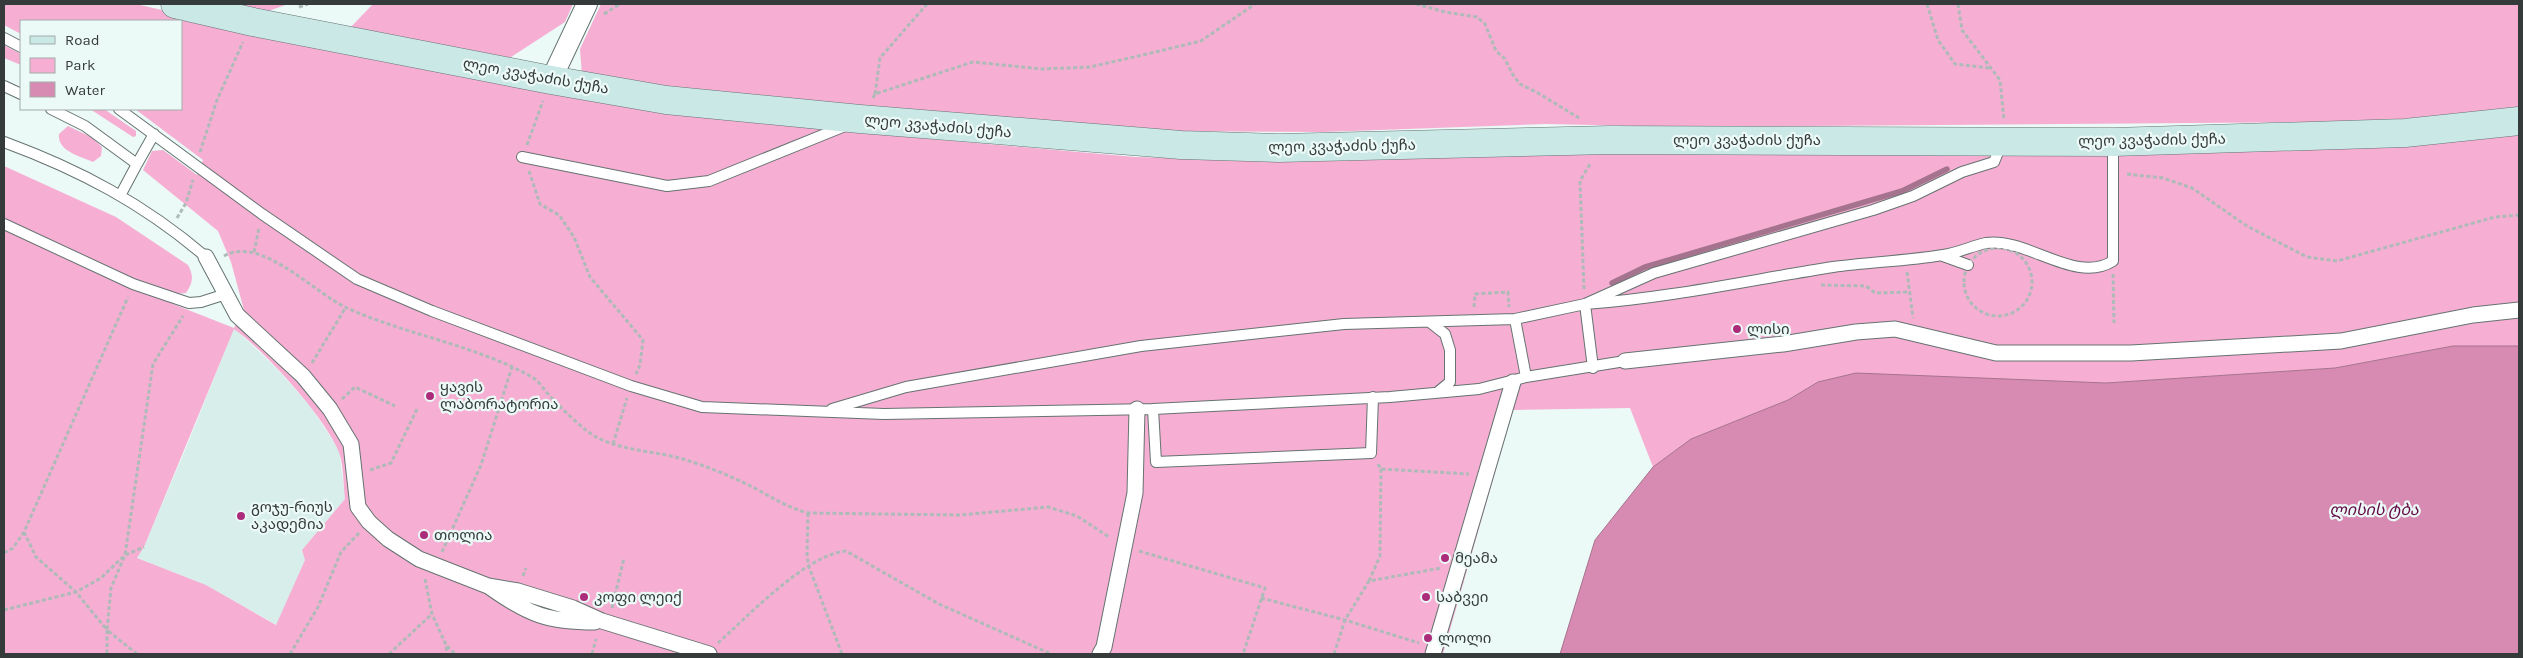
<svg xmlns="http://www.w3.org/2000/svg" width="2523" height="658" font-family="Karla,'Noto Sans Georgian',sans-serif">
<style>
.built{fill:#d7eeea}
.green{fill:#f6afd3;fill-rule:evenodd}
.water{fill:#d78bb2;stroke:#a6738e}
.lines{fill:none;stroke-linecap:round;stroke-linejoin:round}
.stream{stroke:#a6738e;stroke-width:5.5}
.service-casing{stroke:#667371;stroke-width:12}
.pedestrian-casing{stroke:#667371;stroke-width:17}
.minor-casing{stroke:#667371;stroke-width:22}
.secondary-casing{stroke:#667371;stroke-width:29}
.path{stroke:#aebab8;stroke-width:3;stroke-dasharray:4 2.5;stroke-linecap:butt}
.service{stroke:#fff;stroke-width:10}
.pedestrian{stroke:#fff;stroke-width:15}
.minor{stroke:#fff;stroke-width:20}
.secondary{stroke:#cae8e5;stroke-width:28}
.poi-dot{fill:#ab2c7a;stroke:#ebf9f7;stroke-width:2}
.labels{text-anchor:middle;stroke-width:4.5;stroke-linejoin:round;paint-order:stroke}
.street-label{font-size:15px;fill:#353b3a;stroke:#ebf9f7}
.poi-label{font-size:15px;fill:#353b3a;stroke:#ebf9f7;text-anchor:start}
.water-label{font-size:16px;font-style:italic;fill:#640844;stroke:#ebf9f7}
</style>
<rect width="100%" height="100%" fill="#ebf9f7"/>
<path class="built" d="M234 328 277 369 310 406 339 450 345 499 302 550 305 560 277 625 206 585 137 558 144 547 189 441Z"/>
<path class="green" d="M4 4H136L252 31 663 110 863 133 1135 157 1267 161 2519 129V346H2453L2335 368 2106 383 1984 379 1818 382 1788 400 1691 439 1653 467 1630 408 1513 410 1443 654H4V166L116 217 188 265C194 276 193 283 186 293L176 294 173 304 234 328 244 310 231 262 218 231 143 170 152 151 163 150 197 175 203 160 135 109H181V21H21V34L4 25ZM234 329C265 351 322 414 338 450 344 463 343 484 345 499L302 550 305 560 276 625 206 585 137 558 144 547Z
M234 4H288L266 12Z
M373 4H573L565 22 502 63 348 30Z
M601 4H2519V107L2403 119 2325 122 1686 127 1546 124 1323 132 1154 131 668 90 582 75 580 49Z
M4 45 21 54V65L4 58Z
M90 109H104L136 131V136L133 137Z
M68 126 91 137 102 147 101 156 93 162C79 156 57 151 59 134Z"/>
<path class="water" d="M2453 346H2519V654H1560L1595 540 1653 467 1691 439 1788 400 1818 382 1856 373 2106 383 2335 368Z"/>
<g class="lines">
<path class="stream" d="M1612 283 1645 267 1902 191 1947 169"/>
<defs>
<path id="service" d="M4 38 21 47
M4 86 21 94
M51 109 85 126 137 164 121 194
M119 109 262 214 357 279 432 311 631 386 702 407 884 414 1153 409 1390 397 1479 389 1526 377 1625 361
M4 142C80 170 144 204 206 257
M522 157 667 186 709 181 845 126
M137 164 154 134
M4 224 133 284 189 303 201 302 226 294
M1943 256 1968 265
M1515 319 1526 377
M1431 323 1445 334 1450 350V382L1439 391
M1593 368 1585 304C1669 298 1750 280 1833 267 1869 262 1906 261 1943 255 1958 253 1972 246 1986 243 2027 237 2075 285 2113 261V143
M832 409 906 387 1141 346 1344 324 1515 319 1585 304 1654 273 1873 210 1913 196 1962 172 1994 162 2001 145
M1153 409 1156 462 1371 453 1373 397"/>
<path id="pedestrian" d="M206 257 237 315 303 376 330 409 351 444 358 507 369 522 388 539 419 559 488 586 518 591 573 608 602 621 709 654
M1625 361 1783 344 1856 332 1895 329 1996 353H2131L2341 341 2473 315 2519 310
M491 588C529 615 549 622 595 622
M1100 654 1104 647 1135 493 1137 409
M1433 654 1513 382"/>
<path id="minor" d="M551 80 587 4"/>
<path id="secondary" d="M175 4 253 22 551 80 666 100 860 119 1181 145 1279 148 1610 140 2113 142 2405 133 2519 121"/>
</defs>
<use href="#service" class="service-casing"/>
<use href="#pedestrian" class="pedestrian-casing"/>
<use href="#minor" class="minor-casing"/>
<use href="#secondary" class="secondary-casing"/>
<path class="path" d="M1416 4 1445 12 1477 17 1485 24 1496 51 1505 59 1513 75 1520 84 1538 93 1579 118
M1927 4 1938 40 1955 64 1990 68
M1958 4 1962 30 2000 80 2004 120
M299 7 308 4
M604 14 620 4
M875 94 880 58 927 4
M873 98 875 94 973 62 1042 69 1090 67 1147 54 1201 41 1255 4
M527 145 543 101
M200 152 217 100 243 42
M529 171 540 204 559 215 574 237 590 277 643 340 640 365 636 374
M2127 174 2163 178 2192 188 2247 226 2307 257 2337 261 2495 217 2519 215
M177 218 186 203 193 180
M1964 282a34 34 0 1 1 68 0a34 34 0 1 1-68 0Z
M254 252 259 228
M224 256C261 235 314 293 347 308 407 335 475 345 532 377 539 381 544 390 550 396 561 408 584 431 598 438 624 451 655 451 683 459 709 467 736 478 760 491 776 500 790 508 808 513L960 515 1048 507 1077 516 1109 537
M1907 272 1913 318
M2113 274 2114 323
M1821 285 1866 286 1875 293 1910 292
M1584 289 1580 181 1590 164
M1474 307 1475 294 1508 292 1509 307
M312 363 346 307
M342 399 355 387 395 406
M613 444 627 398
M1378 464 1381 469 1469 474
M370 470 391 463 417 409
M808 513 807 556 809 567 842 654
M24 532 36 557 76 592 107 630V654
M1139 551 1265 588 1243 654
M442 552 481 465 512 367
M4 553 13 548 24 532 128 297
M523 576 526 568
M425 579 432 614 446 645 447 654
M1369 581 1380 556 1381 469
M1261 598 1345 620 1419 643
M612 608 624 558
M4 610 76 592 101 578 125 555 144 547
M718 643C747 617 807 554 846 551L939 604 1051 654
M447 646 455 654
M137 654 107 630 111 588 125 555 153 364 183 316
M290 654 318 607 341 552 359 533
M389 654 432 614
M592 654 596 639
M1334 654 1345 620 1369 581 1441 568"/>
<use href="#service" class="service"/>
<use href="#pedestrian" class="pedestrian"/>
<use href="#minor" class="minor"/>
<use href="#secondary" class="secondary"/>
</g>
<g class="poi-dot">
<circle cx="1737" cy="329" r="5"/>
<circle cx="430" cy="396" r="5"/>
<circle cx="241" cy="516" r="5"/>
<circle cx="424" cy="535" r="5"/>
<circle cx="1445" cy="558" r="5"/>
<circle cx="584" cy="597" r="5"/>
<circle cx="1426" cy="597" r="5"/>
<circle cx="1428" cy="638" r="5"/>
</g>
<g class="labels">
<g class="street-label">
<text transform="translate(536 76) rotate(10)" y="5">ლეო კვაჭაძის ქუჩა</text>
<text transform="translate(938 126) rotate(5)" y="5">ლეო კვაჭაძის ქუჩა</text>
<text x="1747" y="145">ლეო კვაჭაძის ქუჩა</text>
<text transform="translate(2152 140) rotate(-1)" y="5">ლეო კვაჭაძის ქუჩა</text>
<text transform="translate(1342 146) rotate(-1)" y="5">ლეო კვაჭაძის ქუჩა</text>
</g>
<g class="poi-label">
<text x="1747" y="334">ლისი</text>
<text x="440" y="392">ყავის<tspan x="440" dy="17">ლაბორატორია</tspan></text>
<text x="251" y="512">გოჯუ-რიუს<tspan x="251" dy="17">აკადემია</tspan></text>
<text x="434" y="540">თოლია</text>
<text x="1455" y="563">მეამა</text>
<text x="594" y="602">კოფი ლეიქ</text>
<text x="1436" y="602">საბვეი</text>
<text x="1438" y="643">ლოლი</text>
</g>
<g class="water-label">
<text x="2374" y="515">ლისის ტბა</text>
</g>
</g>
<rect width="2523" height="658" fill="none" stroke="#353b3a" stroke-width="10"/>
<rect x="20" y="20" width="162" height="90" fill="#ebf9f7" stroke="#a2adab"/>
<rect x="30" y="36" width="25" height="8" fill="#cae8e5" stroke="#a2adab"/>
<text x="65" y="45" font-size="15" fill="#353b3a">Road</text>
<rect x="30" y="58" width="25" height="15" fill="#f6afd3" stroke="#a2adab"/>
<text x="65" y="70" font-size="15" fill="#353b3a">Park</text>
<rect x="30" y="82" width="25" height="15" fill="#d78bb2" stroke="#a2adab"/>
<text x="65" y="95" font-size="15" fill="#353b3a">Water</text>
</svg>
